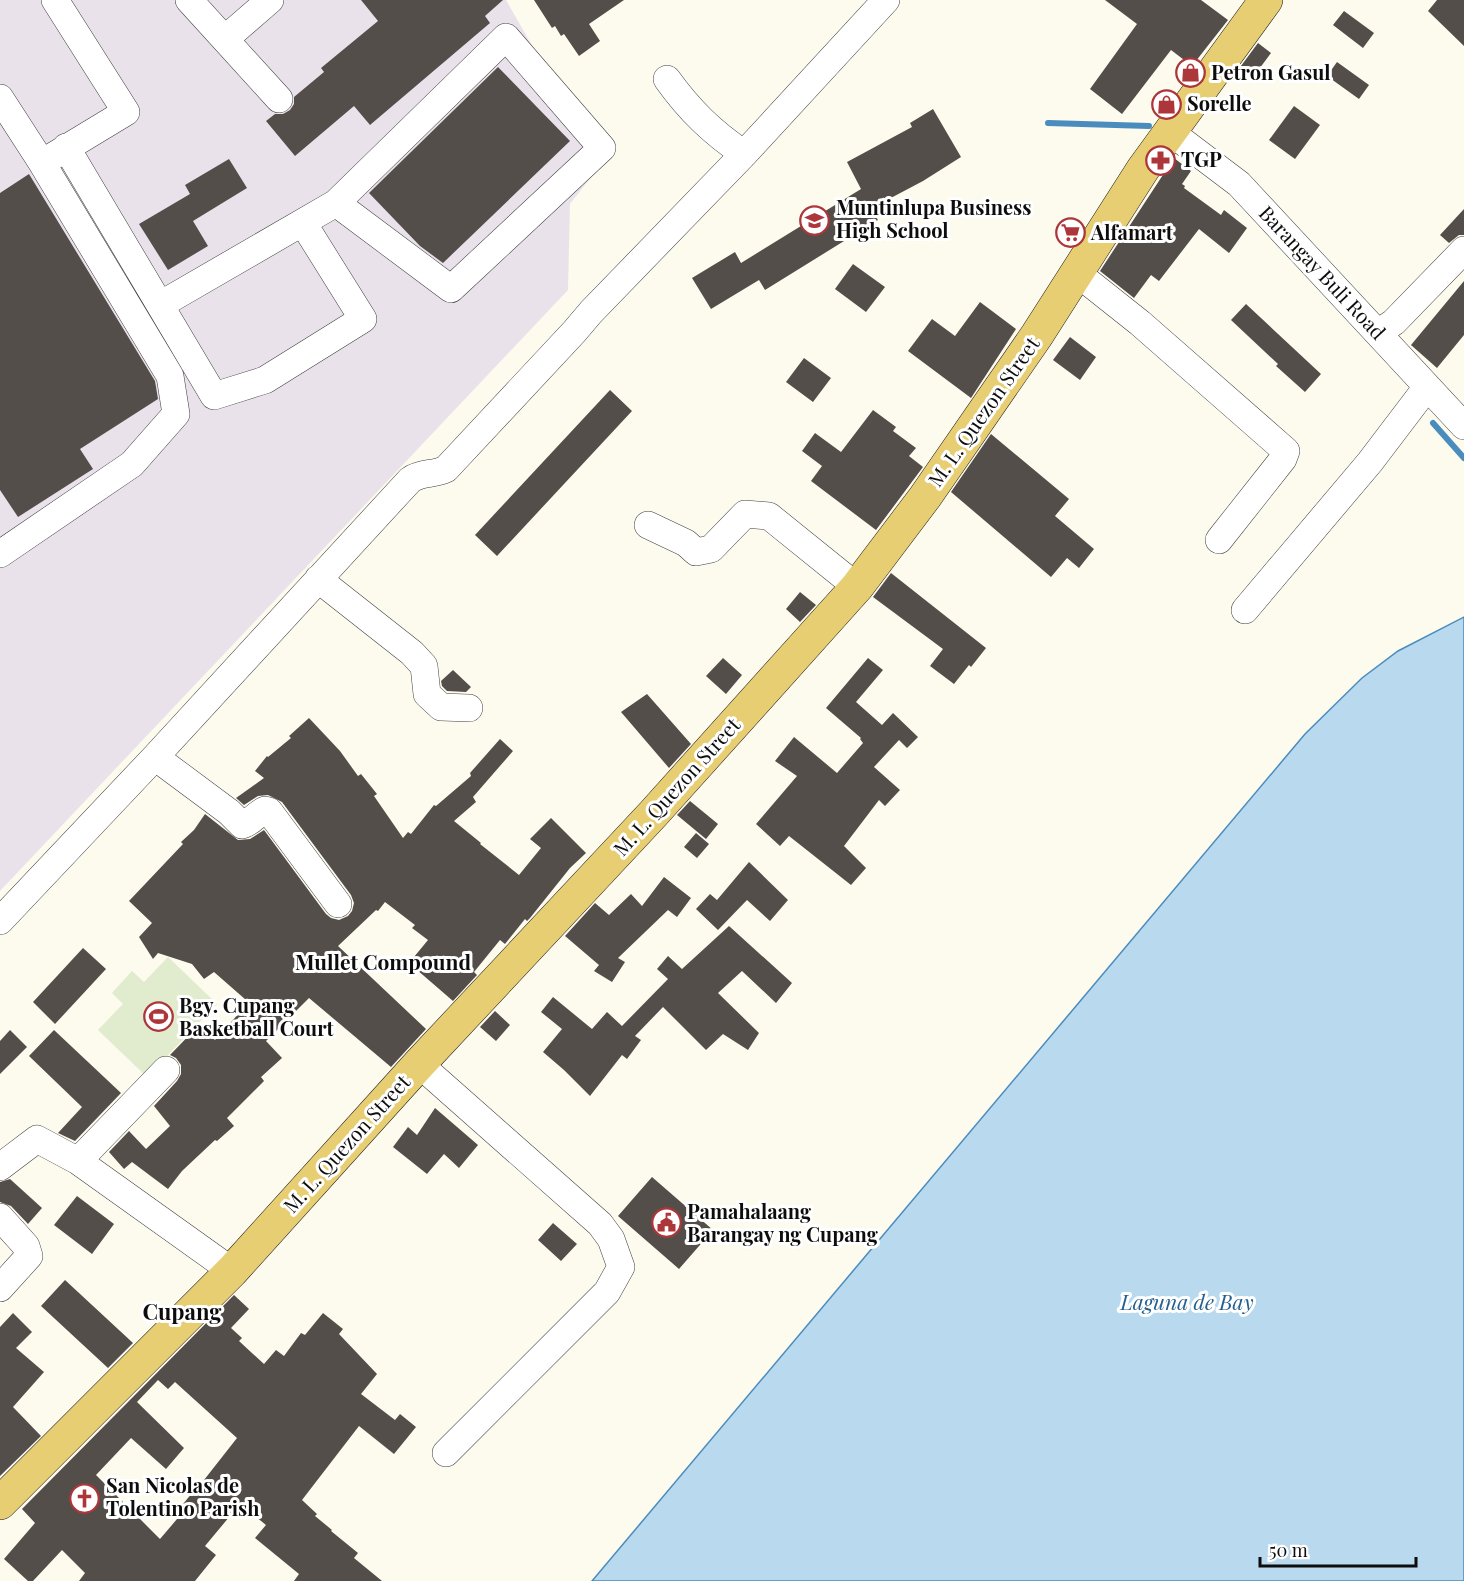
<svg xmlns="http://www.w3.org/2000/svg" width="1464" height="1581" font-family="'Playfair Display',serif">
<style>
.industrial{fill:#eae2ea}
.pitch{fill:#e0eccd}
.water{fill:#b9d9ee;stroke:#498cbd;stroke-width:1.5}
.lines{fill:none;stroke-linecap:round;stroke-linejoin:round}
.stream{stroke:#498cbd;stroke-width:6}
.building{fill:#544e4a;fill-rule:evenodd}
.minor-casing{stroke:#404040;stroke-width:28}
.major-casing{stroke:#1e1e1e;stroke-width:34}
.minor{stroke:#fff;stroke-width:27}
.major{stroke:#e8ce73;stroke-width:33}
.labels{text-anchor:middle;stroke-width:6;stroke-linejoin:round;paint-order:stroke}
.poi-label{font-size:20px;font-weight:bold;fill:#0d0d0d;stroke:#fff;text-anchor:start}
.street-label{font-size:20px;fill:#0d0d0d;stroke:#fff}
.neighbourhood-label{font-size:21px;font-weight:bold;fill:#0d0d0d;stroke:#fff}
.water-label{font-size:21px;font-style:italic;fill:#255f8f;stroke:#fff}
.quarter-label{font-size:22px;font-weight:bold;fill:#0d0d0d;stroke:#fff}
</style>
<rect width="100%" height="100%" fill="#fdfaee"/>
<path class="industrial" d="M0 0H506L559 93 610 153 570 204 568 290 0 891Z"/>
<path class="pitch" d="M168 957 217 1004 147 1077 98 1030 123 1004 112 993 132 971 144 982Z"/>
<path class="water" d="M1464 617V1581H592L1305 734 1362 678 1398 651Z"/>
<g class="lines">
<path class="stream" d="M1048 123 1149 126
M1433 423 1464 458"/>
</g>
<path class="building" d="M361 0H503L485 16 490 23 370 125 354 106 295 156 266 121 275 114H283L290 110 294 104V97L324 72 321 68 378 21Z
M534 0H624L589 24 600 41 579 56 564 34 561 36 555 26 552 28Z
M1105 0H1201L1228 20 1192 66 1171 50 1122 114 1090 89 1137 24Z
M1437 0H1464V46L1428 11Z
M1344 11 1374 33 1363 48 1333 25Z
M1258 43 1271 53 1251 80 1238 70Z
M1337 62 1369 85 1359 99 1327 76Z
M498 67 570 141 443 263 420 246 369 193Z
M1294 106 1320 125 1295 159 1269 140Z
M933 109 961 157 923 181 870 209 878 220 765 290 759 280 711 309 692 278 735 252 741 263 861 189 847 162 912 127 910 123Z
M1174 158 1191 171 1182 184 1185 186 1184 188 1221 215 1224 210 1247 228 1229 253 1199 229 1159 281 1151 275 1134 298 1100 271Z
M229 159 247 188 193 221 208 246 168 270 139 224 190 194 185 185Z
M29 174 155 381 158 399 80 449 93 469 18 517 0 490V193Z
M1464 209V235H1459L1449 243 1440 235Z
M853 264 885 287 866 312 835 289Z
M1464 281V335L1437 368 1411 345Z
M980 302 1016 329 971 398 908 351 932 319 955 336Z
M1246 304 1321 374 1305 392 1276 366 1278 364 1231 320Z
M1070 337 1096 357 1080 380 1053 360Z
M804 358 831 378 813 402 786 382Z
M610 390 632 411 497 556 475 535Z
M873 410 896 427 893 431 916 448 909 456 923 467 876 530 811 481 822 466 802 451 815 433 841 452Z
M991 434 1069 499 1055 516 1094 549 1079 568 1067 558 1051 577 951 492Z
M891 573 986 648 971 667 969 665 954 684 930 666 943 649 873 597Z
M800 592 816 605 800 622 786 609Z
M723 658 742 675 726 694 706 676Z
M868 658 883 670 856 702 882 725 893 713 918 737 907 748 899 740 874 767 900 790 885 806 879 800 844 846 866 868 851 885 789 836 780 846 756 824 797 776 775 761 794 737 837 773 863 743 860 739 861 738 826 708Z
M453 670 471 687 466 692 447 691 442 686 441 681Z
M647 694 691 744 669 768 621 712Z
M309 718 340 751 358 776 361 774 377 794 374 796 403 838 408 832 411 834 434 805 436 806 471 776 470 773 500 739 513 751 473 797 476 802 454 821 481 843 480 844 519 875 541 848 530 839 551 818 586 853 570 868 530 918 527 921 525 919 505 944 500 940 474 972 477 975 453 1001 409 963 428 940 412 928 415 925 385 902 378 911 376 910 338 946 426 1029 391 1067 309 998 266 1041 282 1058 261 1077 264 1081 227 1118 234 1126 217 1141 215 1140 182 1171 168 1189 132 1162 124 1169 109 1152 129 1131 146 1149 170 1126 154 1106 177 1081 181 1074V1065L176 1058 170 1055 199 1025 215 1040 241 1011 238 1008 246 1000 214 972 204 979 192 964 158 953 153 959 139 937 152 923 129 901 183 844 181 842 194 830 205 814 238 840 250 839 264 830 326 914 331 918 339 920 348 916 352 911 354 903 351 895 282 802 268 795 258 796 244 805 236 798 264 778 255 771 267 756 268 757 291 738 289 736Z
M690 801 718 824 706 839 677 815Z
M696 833 709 844 697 858 684 847Z
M749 862 788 900 770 921 747 900 718 930 696 909 710 894 717 900Z
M664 877 691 898 677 917 668 910 618 958 625 962 612 982 594 971 599 965 565 936 595 903 609 915 631 894 642 906Z
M729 926 792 983 776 1003 742 971 718 993 759 1033 748 1050 723 1034 706 1050 663 1007 635 1036 641 1040 627 1059 622 1055 590 1096 564 1070 543 1052 562 1029 541 1012 553 997 592 1029 607 1012 622 1026 668 979 657 969 668 956 682 969Z
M83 948 106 969 55 1024 33 1002Z
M495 1011 510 1025 496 1041 480 1027Z
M10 1030 27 1047 0 1074V1041Z
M54 1030 121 1093 75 1141 58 1133 82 1107 29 1056Z
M435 1108 478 1145 459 1168 444 1154 427 1174 393 1147 408 1127 417 1135Z
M652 1177 713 1230 679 1269 618 1216Z
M10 1179 42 1208 28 1224 11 1206 0 1202V1182Z
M77 1196 114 1224 92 1254 54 1225Z
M553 1223 577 1244 561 1261 538 1240Z
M65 1280 133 1343 108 1368 41 1306Z
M234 1295 249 1309 231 1328 242 1338 239 1341 264 1364 276 1350 284 1356 301 1333 305 1335 323 1313 343 1329 339 1334 377 1374 361 1394 395 1420 400 1414 416 1427 394 1454 359 1426 302 1500 317 1514 315 1516 332 1530 331 1531 358 1553 354 1558 382 1581H294L299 1574 255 1538 266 1525 240 1504 205 1546 216 1555 195 1581H79L85 1573 62 1550 33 1581H28L4 1559 35 1523 22 1509ZM158 1380 168 1389 175 1382 237 1438 193 1494 192 1493 179 1509 183 1512 160 1539 96 1475 131 1438 166 1469 184 1448 137 1402Z
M13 1313 32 1332 16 1348 44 1372 13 1407 41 1436 0 1476V1327Z"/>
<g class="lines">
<defs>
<path id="minor" d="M189 0 279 99
M225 39 270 0
M667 79C690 111 712 132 744 154
M0 98 42 163 170 376 176 414 132 464 0 554
M1169 131 1239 184 1464 426
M66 147 214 396 265 380 363 319 303 223
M50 158 126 112 55 0
M1077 273 1140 323 1286 451 1283 459 1219 540
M160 305 336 203 506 37 602 148 451 289 336 203
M1378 333 1394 322 1464 250
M648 525 686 543 696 552 711 549 745 514 769 516 857 587
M318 579 412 653 424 666 427 694 441 707 469 708
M1245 610 1370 462 1427 387
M155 757 229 812 242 825C251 823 256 814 265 810L269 811 338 904
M0 921 155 757 410 480C421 472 434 475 446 469L574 332 591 312 744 154 886 0
M419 1064 600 1224 611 1239 621 1267 607 1292 446 1453
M78 1161 166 1070
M0 1167 37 1139 78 1161 232 1271
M0 1217 26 1246 29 1256 0 1288"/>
<path id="major" d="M0 1503 232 1271 419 1064 653 814 857 587 925 497 1037 335 1143 169 1266 0"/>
</defs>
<use href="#minor" class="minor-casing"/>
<use href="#major" class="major-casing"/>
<use href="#minor" class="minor"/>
<use href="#major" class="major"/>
</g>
<defs>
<symbol id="shop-ring" viewBox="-11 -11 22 22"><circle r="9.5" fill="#fff" stroke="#ac3639" stroke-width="1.5"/><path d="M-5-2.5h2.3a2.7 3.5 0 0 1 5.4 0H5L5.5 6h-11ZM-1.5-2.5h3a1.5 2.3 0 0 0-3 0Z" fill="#ac3639"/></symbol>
<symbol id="pharmacy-ring" viewBox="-11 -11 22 22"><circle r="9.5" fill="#fff" stroke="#ac3639" stroke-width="1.5"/><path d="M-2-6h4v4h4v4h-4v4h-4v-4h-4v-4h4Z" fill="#ac3639"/></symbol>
<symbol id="school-ring" viewBox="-11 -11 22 22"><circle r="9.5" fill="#fff" stroke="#ac3639" stroke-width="1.5"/><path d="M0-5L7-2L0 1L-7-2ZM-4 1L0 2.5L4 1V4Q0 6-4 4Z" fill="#ac3639"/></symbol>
<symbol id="supermarket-ring" viewBox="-11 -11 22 22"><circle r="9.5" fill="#fff" stroke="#ac3639" stroke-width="1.5"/><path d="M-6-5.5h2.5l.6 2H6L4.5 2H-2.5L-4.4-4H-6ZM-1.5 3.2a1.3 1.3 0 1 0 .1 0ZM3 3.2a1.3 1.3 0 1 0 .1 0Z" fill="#ac3639"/></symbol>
<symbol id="stadium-ring" viewBox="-11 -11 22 22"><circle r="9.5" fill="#fff" stroke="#ac3639" stroke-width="1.5"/><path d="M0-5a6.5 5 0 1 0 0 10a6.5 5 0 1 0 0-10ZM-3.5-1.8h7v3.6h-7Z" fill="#ac3639"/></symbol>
<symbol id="civic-ring" viewBox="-11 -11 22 22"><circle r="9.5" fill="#fff" stroke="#ac3639" stroke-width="1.5"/><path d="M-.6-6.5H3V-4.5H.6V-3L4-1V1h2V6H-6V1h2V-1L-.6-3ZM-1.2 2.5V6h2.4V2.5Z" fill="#ac3639"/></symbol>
<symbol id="church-ring" viewBox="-11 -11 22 22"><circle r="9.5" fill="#fff" stroke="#ac3639" stroke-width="1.5"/><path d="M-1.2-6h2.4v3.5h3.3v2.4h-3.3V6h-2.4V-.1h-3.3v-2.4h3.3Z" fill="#ac3639"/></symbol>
</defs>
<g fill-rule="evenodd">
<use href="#shop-ring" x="1174" y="56" width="33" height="33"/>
<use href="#shop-ring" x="1150" y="88" width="33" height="33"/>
<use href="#pharmacy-ring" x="1144" y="144" width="33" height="33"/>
<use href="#school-ring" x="798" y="204" width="33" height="33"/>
<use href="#supermarket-ring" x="1054" y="216" width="33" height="33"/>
<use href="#stadium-ring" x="142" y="1000" width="33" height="33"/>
<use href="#civic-ring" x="650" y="1206" width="33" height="33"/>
<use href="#church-ring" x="68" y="1482" width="33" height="33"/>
</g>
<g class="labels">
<g class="poi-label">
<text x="1211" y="80">Petron Gasul</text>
<text x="1187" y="111">Sorelle</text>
<text x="1181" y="167">TGP</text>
<text x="836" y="215">Muntinlupa Business<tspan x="836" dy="23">High School</tspan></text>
<text x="1091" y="240">Alfamart</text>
<text x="179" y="1013">Bgy. Cupang<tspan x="179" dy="23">Basketball Court</tspan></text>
<text x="687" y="1219">Pamahalaang<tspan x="687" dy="23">Barangay ng Cupang</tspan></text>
<text x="106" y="1493">San Nicolas de<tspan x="106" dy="23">Tolentino Parish</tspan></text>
</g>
<g class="street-label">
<text transform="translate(1322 273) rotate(47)" y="7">Barangay Buli Road</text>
<text transform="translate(984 412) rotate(-55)" y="7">M. L. Quezon Street</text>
<text transform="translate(677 787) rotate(-48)" y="7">M. L. Quezon Street</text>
<text transform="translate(347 1144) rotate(-48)" y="7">M. L. Quezon Street</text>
</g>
<g class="neighbourhood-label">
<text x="383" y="970">Mullet Compound</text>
</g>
<g class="water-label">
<text x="1187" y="1310">Laguna de Bay</text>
</g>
<g class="quarter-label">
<text x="182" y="1320">Cupang</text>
</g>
</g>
<path d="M1260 1557v9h156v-9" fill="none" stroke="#0d0d0d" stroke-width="3"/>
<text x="1269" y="1557" font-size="18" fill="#0d0d0d" stroke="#ffffff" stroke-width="4.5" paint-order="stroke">50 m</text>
</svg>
